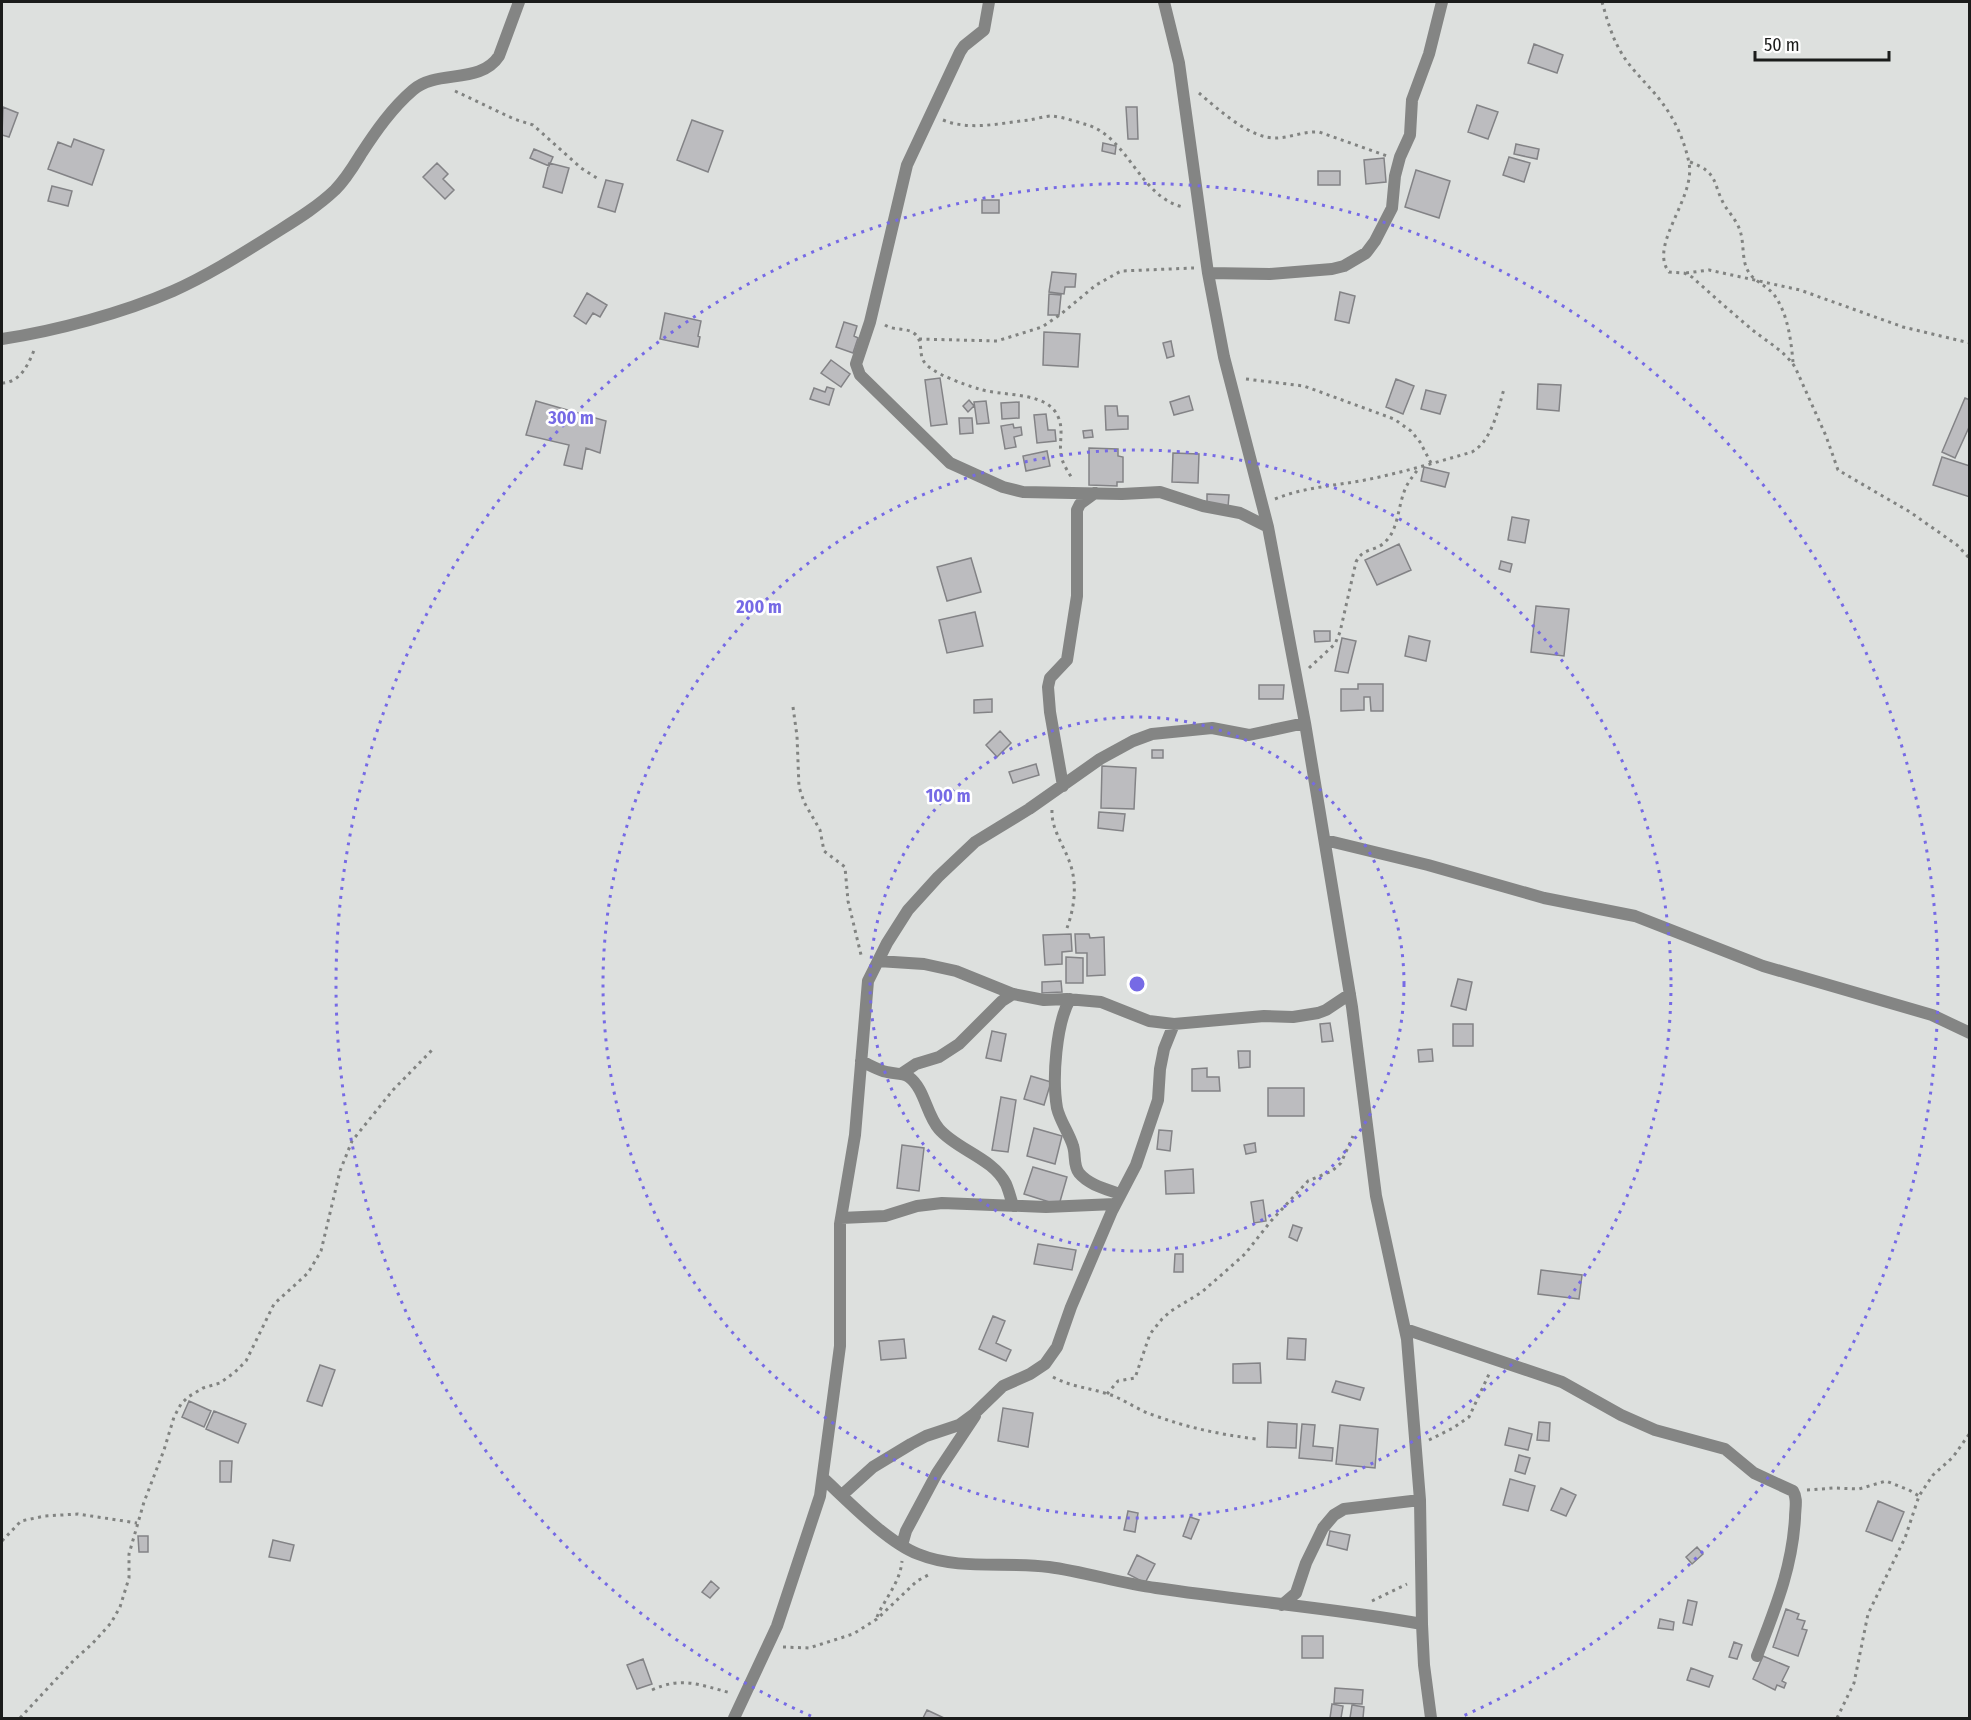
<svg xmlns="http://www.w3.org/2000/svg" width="1971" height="1720" font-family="'Fira Sans Condensed',sans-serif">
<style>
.building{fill:#bcbcbf;stroke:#838386;stroke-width:1.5}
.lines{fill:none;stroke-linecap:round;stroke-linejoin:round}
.path{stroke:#818381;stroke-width:3;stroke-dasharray:3 4.5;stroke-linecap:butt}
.street{stroke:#848584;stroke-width:12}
.ring{fill:none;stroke:#766ae5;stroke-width:3;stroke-dasharray:3 6}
.centre{fill:#766ae5;stroke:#fff;stroke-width:3}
.ring-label{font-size:18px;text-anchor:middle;font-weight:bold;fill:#766ae5;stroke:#fff;stroke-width:5;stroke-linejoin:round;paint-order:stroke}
</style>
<rect width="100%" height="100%" fill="#dde0de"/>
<path class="building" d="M1534 44 1563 55 1557 73 1528 63Z
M1477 105 1498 112 1488 139 1468 132Z
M3 107 18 113 9 137 2 135Z
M1126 107H1137L1138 139H1128Z
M692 120 723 131 708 172 677 160Z
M74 139 104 150 92 185 48 169 58 142 71 147Z
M1103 143 1116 146 1115 154 1102 151Z
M1516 144 1539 149 1537 159 1514 154Z
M534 149 553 157 549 166 530 158Z
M1509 157 1530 163 1524 182 1503 175Z
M1384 158 1386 182 1366 184 1364 160Z
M437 163 448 174 443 179 454 190 445 199 423 177Z
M549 163 569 168 562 193 543 187Z
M1416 170 1450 181 1439 218 1405 207Z
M1318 171H1340V185H1318Z
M606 180 623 184 615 212 598 207Z
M52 186 72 191 68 206 48 201Z
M982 200H999V213H982Z
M1052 272 1076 274 1075 287H1065L1064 294 1049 292Z
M1340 292 1355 296 1349 323 1335 320Z
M587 293 607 305 600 317 593 313 586 324 574 316Z
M1049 294 1061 295 1059 315H1048Z
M665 313 701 321 698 336 700 337 698 347 660 339Z
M844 322 857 326 854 336 858 338 853 353 836 347Z
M1044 332 1080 334 1078 367 1043 365Z
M1171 341 1174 356 1167 358 1163 343Z
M831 360 850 374 841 387 821 373Z
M940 378 947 424 931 426 925 380Z
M1396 379 1414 386 1403 414 1386 407Z
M1538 384 1561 385 1559 411 1537 409Z
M827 387 834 389 829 405 810 399 814 388 825 392Z
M1426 390 1446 395 1440 414 1421 409Z
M1189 396 1193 410 1174 415 1170 402Z
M1965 398 1970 400V425L1955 458 1942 452Z
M969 400 974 406 968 412 963 406Z
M536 401 606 421 600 453 586 448 582 469 564 465 569 445 526 435Z
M986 401 989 423 977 424 974 402Z
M1019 402V418L1002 419 1001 403Z
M1105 406H1117L1118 416H1128V429L1106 430Z
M1046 414 1048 430H1055L1056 441 1037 443 1034 415Z
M959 418H972L973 433 960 434Z
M1013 424 1014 428 1021 427 1022 435 1014 437 1016 447 1005 449 1001 426Z
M1092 430 1093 437 1084 438 1083 431Z
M1089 448 1118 449V456L1123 457V482H1117V486L1089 485Z
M1047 451 1050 466 1026 471 1023 456Z
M1173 453 1199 454 1198 483 1172 482Z
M1942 457 1970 466V497L1933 485Z
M1424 467 1449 473 1445 487 1421 481Z
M1207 494 1229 495 1228 507 1207 506Z
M1512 517 1529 520 1525 543 1508 540Z
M1399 544 1411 570 1377 585 1365 560Z
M971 558 981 592 947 601 937 567Z
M1501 561 1512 564 1510 572 1499 569Z
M1536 606 1569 609 1564 656 1531 652Z
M975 612 983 646 947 653 939 620Z
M1314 631H1330V641L1315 642Z
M1409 636 1430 641 1426 661 1405 656Z
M1342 638 1356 641 1348 673 1335 671Z
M1358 684H1383V711H1371L1370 697H1364V710L1341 711V689H1358Z
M1259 685H1284L1283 699H1259Z
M992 699V712L974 713V700Z
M1000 731 1011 743 997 757 986 745Z
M1152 750H1163V758H1152Z
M1036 764 1039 775 1013 783 1009 772Z
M1102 766 1136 768 1134 809 1101 808Z
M1099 812 1125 814 1123 831 1098 828Z
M1071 934 1072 951 1062 952V964L1045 965 1043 935Z
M1075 934H1089L1090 938 1104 937 1105 975 1087 976V953H1076Z
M1066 957 1083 958V983H1066Z
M1458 979 1472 982 1466 1010 1451 1006Z
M1061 981 1062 992 1042 993V982Z
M1330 1023 1333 1041 1322 1042 1320 1024Z
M1453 1024H1473V1046H1453Z
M992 1031 1006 1034 1001 1061 986 1058Z
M1432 1049 1433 1061 1419 1062 1418 1050Z
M1238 1051H1250V1067L1239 1068Z
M1207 1068V1077H1219L1220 1091H1192V1069Z
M1031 1076 1051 1082 1044 1105 1024 1099Z
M1268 1088H1304V1116H1268Z
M1001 1097 1016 1100 1008 1152 992 1150Z
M1034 1128 1062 1136 1055 1164 1027 1156Z
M1159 1130 1172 1131 1170 1151 1157 1149Z
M1255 1143 1256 1152 1246 1154 1244 1145Z
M902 1145 924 1148 919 1191 897 1188Z
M1033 1167 1067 1177 1059 1205 1024 1194Z
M1193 1169 1194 1193 1166 1194 1165 1171Z
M1263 1200 1266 1221 1254 1223 1251 1202Z
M1293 1225 1302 1228 1297 1241 1289 1237Z
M1038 1244 1076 1250 1072 1270 1034 1264Z
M1175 1254H1183V1272H1174Z
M1541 1270 1582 1275 1579 1299 1538 1294Z
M993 1316 1005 1321 996 1343 1011 1350 1006 1361 979 1349Z
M1288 1338 1306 1339 1305 1360 1287 1359Z
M904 1339 906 1358 881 1360 879 1341Z
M1260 1363 1261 1383H1233V1364Z
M320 1365 335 1370 322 1406 307 1401Z
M1336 1381 1364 1388 1360 1400 1332 1392Z
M189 1401 211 1411 204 1427 182 1417Z
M1003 1408 1033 1413 1028 1447 998 1441Z
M214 1411 246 1424 238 1443 206 1429Z
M1268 1422 1297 1424 1296 1448 1267 1447Z
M1539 1422 1550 1423 1549 1441 1537 1440Z
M1302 1424 1315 1425 1313 1446 1333 1448 1332 1461 1299 1458Z
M1340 1425 1378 1429 1375 1468 1336 1464Z
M1509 1428 1532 1434 1528 1450 1505 1445Z
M1519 1455 1530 1458 1525 1474 1515 1471Z
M220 1461H232L231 1482H220Z
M1510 1479 1535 1486 1528 1511 1503 1505Z
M1561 1488 1576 1495 1566 1516 1551 1510Z
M1878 1501 1904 1512 1892 1541 1866 1531Z
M1128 1511 1138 1513 1135 1532 1124 1530Z
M1190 1517 1199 1520 1191 1539 1183 1536Z
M1330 1531 1350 1535 1347 1550 1327 1545Z
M138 1536H148V1552H139Z
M273 1540 294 1545 290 1561 269 1557Z
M1697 1547 1703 1554 1692 1564 1686 1557Z
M1137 1555 1155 1564 1145 1583 1128 1574Z
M711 1581 719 1588 710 1598 702 1592Z
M1688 1600 1697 1602 1692 1625 1683 1623Z
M1786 1609 1799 1614 1797 1619 1805 1621 1802 1629 1807 1630 1798 1656 1773 1647Z
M1660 1619 1674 1622 1673 1630 1658 1628Z
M1302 1636H1323V1658H1302Z
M1734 1642 1742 1645 1737 1659 1729 1657Z
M1763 1656 1789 1667 1782 1681 1786 1683 1784 1688 1777 1685 1775 1690 1753 1679Z
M643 1659 652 1684 637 1689 627 1665Z
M1691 1668 1713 1676 1709 1687 1687 1680Z
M1335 1688 1363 1690 1362 1704 1334 1703Z
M1332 1704 1343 1706 1341 1718H1330Z
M1352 1705 1364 1707 1363 1718H1350Z
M927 1710 944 1718H923Z"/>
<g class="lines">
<path class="path" d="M1602 2C1607 19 1612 38 1622 54 1633 72 1650 86 1663 104 1675 120 1685 142 1689 163 1696 198 1648 245 1669 272L1684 273 1692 277C1711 294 1730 311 1749 327 1765 341 1783 349 1795 367L1826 436 1838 470 1910 512 1957 545 1970 559
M455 91 514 119 533 125 581 168 600 180
M1199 93C1218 109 1251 140 1278 138 1292 137 1305 131 1319 132L1387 156
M943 120C970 131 1001 123 1029 120 1036 119 1045 116 1052 116 1063 117 1077 122 1088 125 1129 139 1140 197 1183 207
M1690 162C1720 173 1712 184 1725 206 1731 215 1739 224 1741 234 1744 246 1742 261 1748 271 1754 282 1767 285 1775 296 1788 315 1791 340 1793 362
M1686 273 1709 270 1800 290 1903 327 1970 343
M885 325C894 331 907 327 915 334 923 341 919 352 923 360 929 373 966 385 979 389 1001 396 1039 392 1054 410 1067 427 1057 442 1062 459 1064 466 1069 473 1073 480
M919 339 997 341 1042 327 1061 314 1096 285 1121 271 1194 268
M1246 379 1304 386 1394 419 1411 431 1420 442 1431 463
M2 383C21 382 28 365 35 348
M1275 499C1304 487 1334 486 1365 480 1401 473 1437 462 1472 452 1492 441 1498 409 1504 389
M1309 668 1335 644 1340 632 1356 562C1363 547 1376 552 1386 541 1398 529 1398 508 1404 492 1407 483 1413 476 1419 468
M793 707 797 736 799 787 804 802 820 830 824 851 845 867 848 901 862 959
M1052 810C1051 827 1062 843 1068 858 1078 881 1075 906 1067 928
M1053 1377C1071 1387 1091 1388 1111 1395 1125 1400 1138 1410 1153 1415 1189 1428 1218 1434 1256 1439
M1107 1394 1118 1381 1135 1378 1150 1334 1162 1319 1171 1311 1202 1292 1245 1254 1271 1221 1308 1181 1332 1171 1341 1163 1353 1136
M1429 1440 1453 1428 1469 1417 1490 1372
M1807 1490 1834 1488 1859 1489 1886 1481 1909 1490 1919 1496
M2 1541 21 1521 45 1516 78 1514 137 1523
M1372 1601 1407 1584
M877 1617C885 1598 900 1583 902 1561
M783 1647 809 1648 853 1634 877 1619 917 1581 930 1574
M652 1690C682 1676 700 1685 731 1693
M20 1718 75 1659 92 1644 111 1623 120 1607 129 1578V1554L144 1502 164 1450 174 1417 181 1404 188 1397 203 1388 220 1383 235 1372 246 1361 274 1304 308 1273 321 1251 340 1171 352 1141 393 1090 433 1049
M1837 1718 1854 1683 1868 1614 1905 1538 1919 1496 1933 1475 1953 1457 1970 1433"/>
<path class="street" d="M989 2 984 30 964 46 960 52 907 165 870 322 856 364 860 375 950 463 1003 487 1023 492 1122 494 1160 492 1203 506 1240 513 1268 527
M1164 2 1179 63 1208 273 1224 357 1268 527 1305 723 1352 1007 1376 1196 1407 1339 1420 1500 1422 1624 1424 1665 1431 1718
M1208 273 1270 274 1332 269 1344 266 1366 253 1375 241 1392 208 1395 176 1400 157 1410 135 1412 100 1429 54 1442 2
M2 339C55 331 123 313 173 291 207 276 240 255 272 235 294 221 316 208 335 190 346 179 353 167 361 154 376 131 392 108 413 90 437 69 480 85 499 56L519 2
M1063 786 1050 712 1048 687 1050 678 1067 660 1077 596V510L1080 504 1095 493
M1325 840 1428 865 1544 898 1635 916 1763 966 1932 1015 1970 1033
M878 961 924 964 956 971 1013 994 1044 1000 1067 999 1101 1002 1149 1021 1174 1024 1264 1016 1293 1017 1318 1013 1326 1010 1350 994
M1070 999C1056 1024 1052 1079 1057 1108 1060 1121 1069 1133 1073 1146 1076 1155 1073 1165 1079 1173 1089 1185 1106 1189 1120 1194
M861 1061C870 1065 878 1070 887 1072 894 1074 903 1073 909 1077 925 1089 926 1114 939 1129 957 1150 993 1158 1006 1184 1009 1191 1011 1199 1013 1206
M901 1074 916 1064 939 1057 959 1044 1002 1001 1013 994
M841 1218 885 1216 917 1206 942 1203 1046 1207 1115 1204
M1405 1329 1562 1382 1621 1415 1655 1430 1725 1449 1754 1473 1793 1491C1798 1499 1795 1508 1795 1518 1792 1569 1775 1609 1757 1656
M823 1478C848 1501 887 1542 918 1554 960 1571 1005 1561 1049 1567 1085 1572 1120 1583 1156 1588 1244 1601 1334 1608 1422 1624
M842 1495 873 1467 911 1444 926 1436 959 1425 974 1414 1003 1386 1030 1374 1045 1364 1057 1347 1071 1307 1112 1211 1136 1165 1158 1100 1160 1069 1164 1049 1174 1024
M902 1545 906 1531 937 1473 975 1416
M1282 1605 1296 1593 1306 1563 1323 1528 1334 1515 1344 1509 1420 1500
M734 1718 777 1626 820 1496 840 1346V1224L855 1135 868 981 887 943 908 910 938 877 975 842 1029 809 1100 759 1133 741 1152 734 1212 728 1249 735 1305 723"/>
</g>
<g class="ring">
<circle cx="1137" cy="984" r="267"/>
<circle cx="1137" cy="984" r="534"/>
<path d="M811 1716A801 801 0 1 1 1463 1716"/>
</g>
<circle cx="1137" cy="984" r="9" class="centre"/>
<g class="ring-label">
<text x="571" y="424">300 m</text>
<text x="759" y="613">200 m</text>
<text x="948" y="802">100 m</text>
</g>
<rect width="1971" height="1720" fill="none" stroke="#1b1c1b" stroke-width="6"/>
<path d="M1755 51v9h134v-9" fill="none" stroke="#1b1c1b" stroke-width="3"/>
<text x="1764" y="51" font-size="18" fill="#1b1c1b" stroke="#ffffff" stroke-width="4.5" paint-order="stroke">50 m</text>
</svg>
